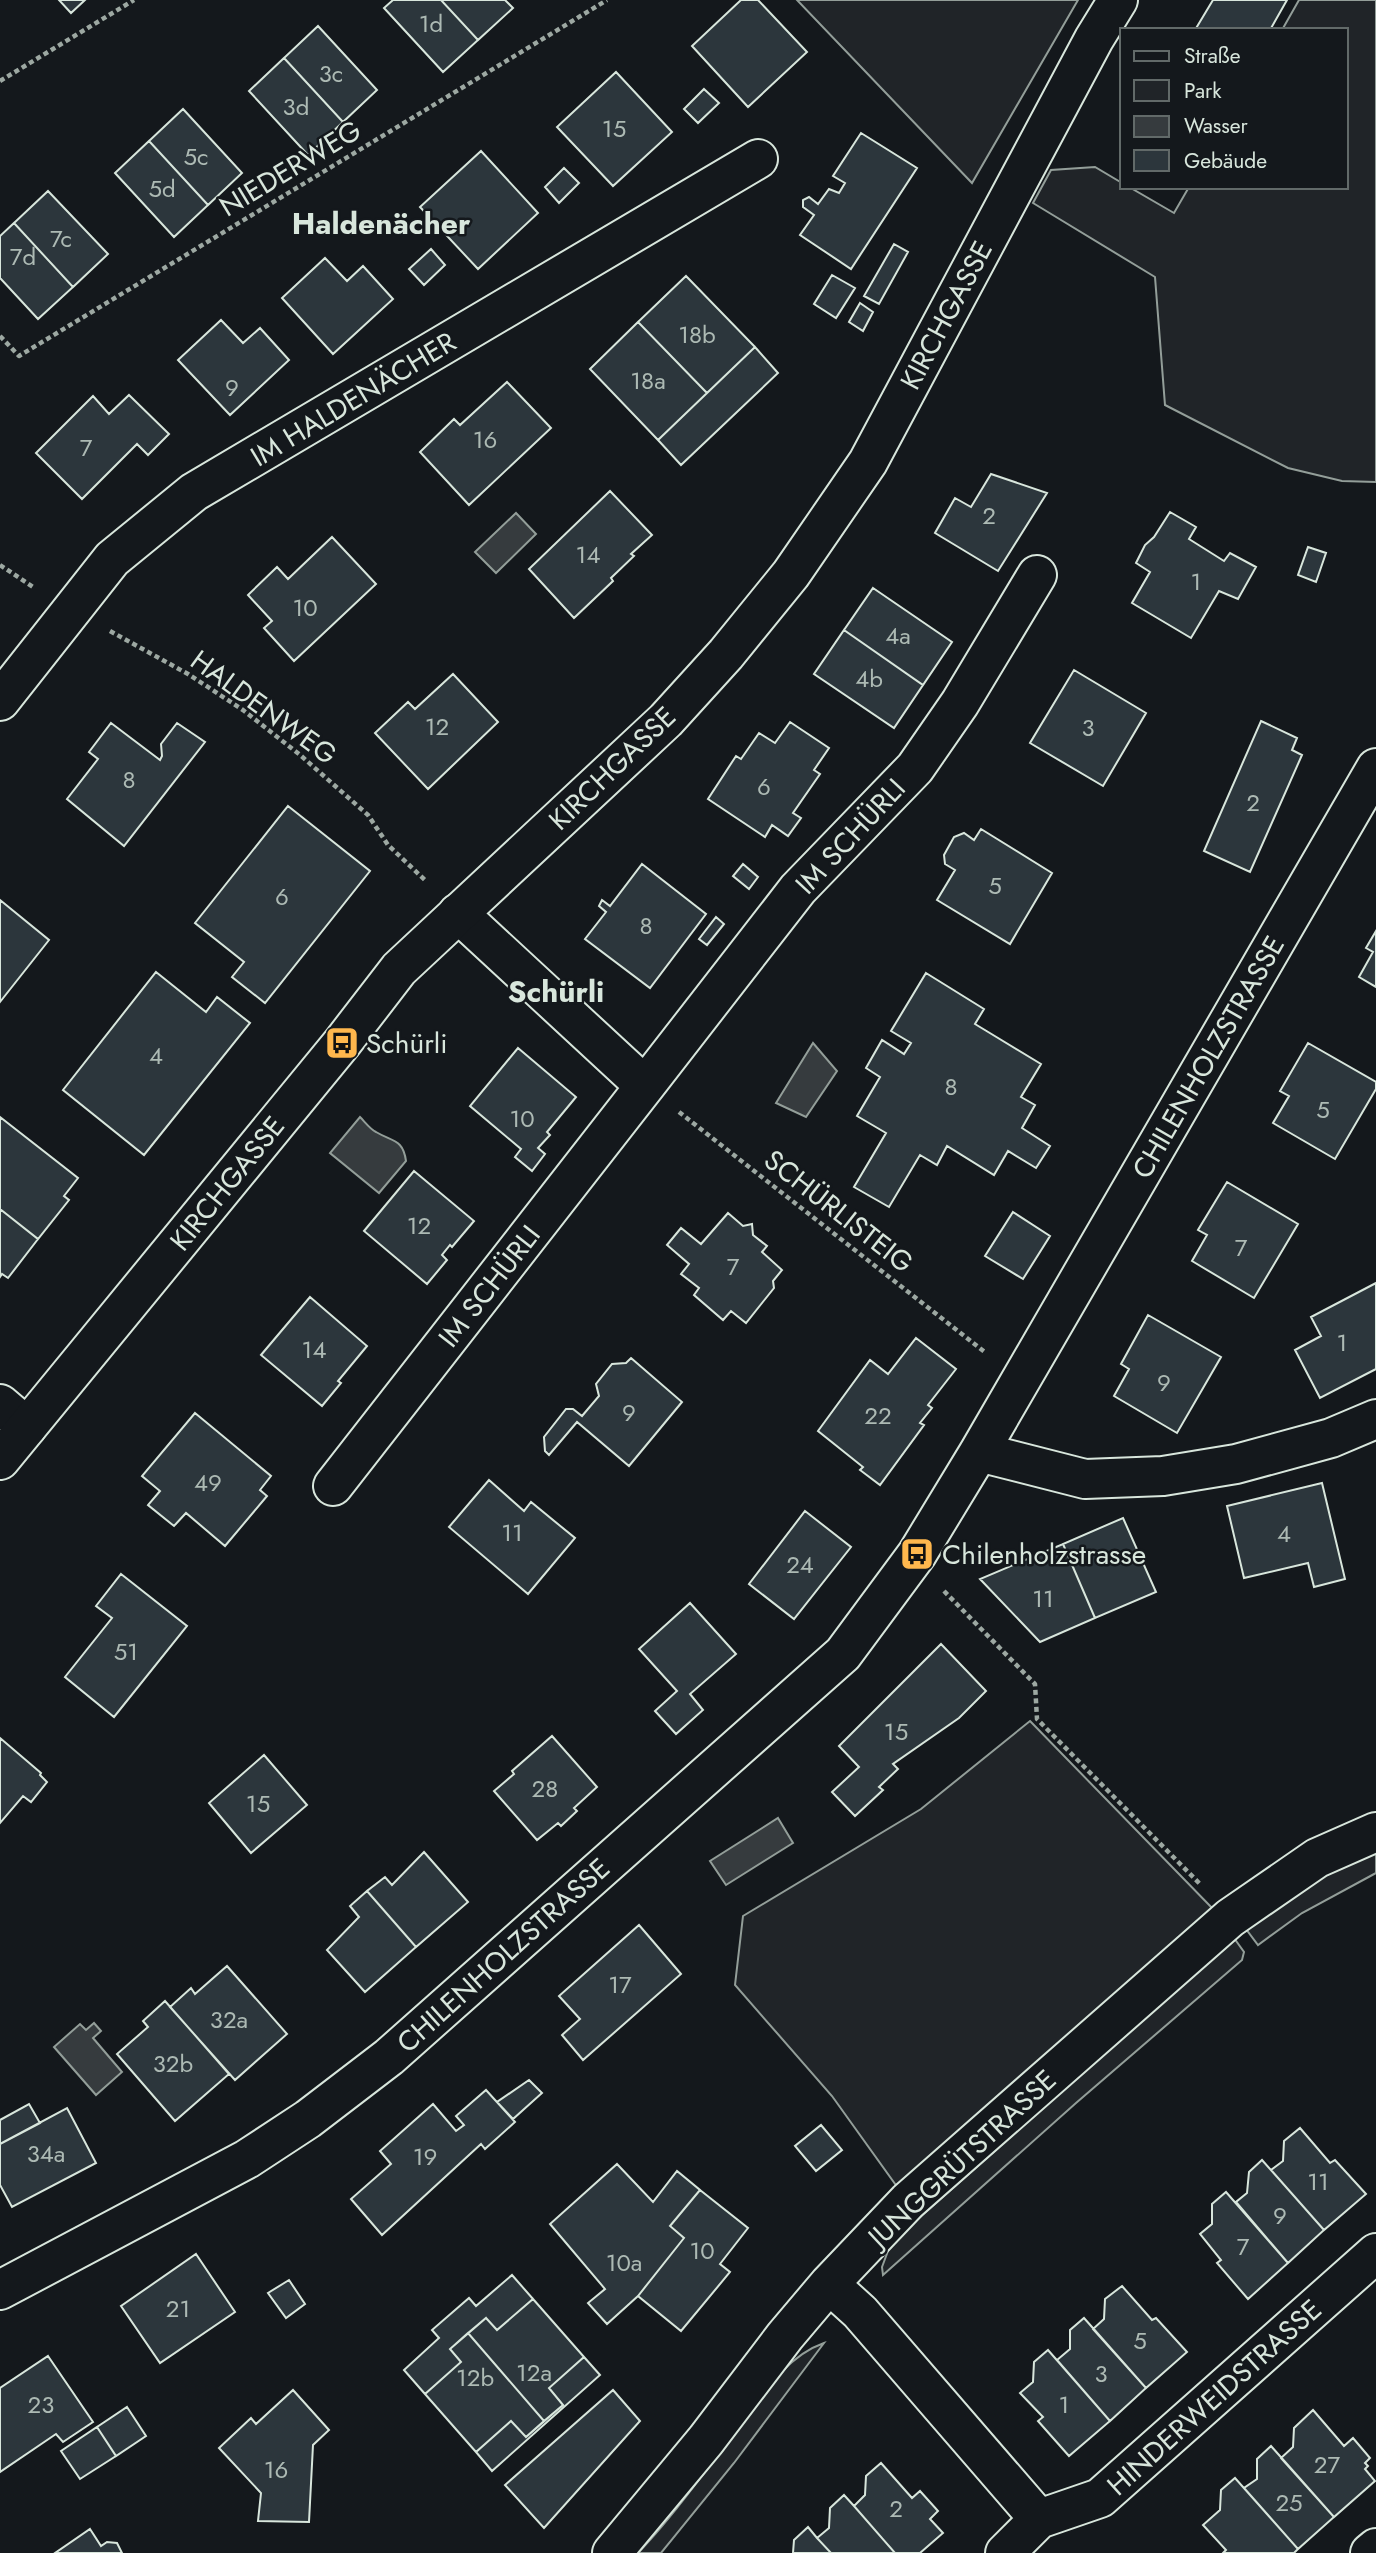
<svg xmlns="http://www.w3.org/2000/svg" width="1376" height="2553" font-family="Jost,sans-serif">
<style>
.green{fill:#202428;stroke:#939e99;stroke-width:2}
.water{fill:#363b3e;stroke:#939e99;stroke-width:2}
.building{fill:#2c363c;stroke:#d8e6dc;stroke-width:2}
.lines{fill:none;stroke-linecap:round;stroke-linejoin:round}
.street-casing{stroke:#d8e6dc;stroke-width:42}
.secondary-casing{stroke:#d8e6dc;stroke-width:42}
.path{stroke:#9da8a2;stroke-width:4.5;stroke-dasharray:5 3.5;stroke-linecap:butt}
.street{stroke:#14181c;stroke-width:38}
.secondary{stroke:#14181c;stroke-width:38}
.labels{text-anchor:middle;stroke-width:5;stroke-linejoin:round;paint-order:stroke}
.number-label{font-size:24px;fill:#adbab4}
.street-label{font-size:28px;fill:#d8e6dc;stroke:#14181c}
.poi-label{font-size:28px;fill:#d8e6dc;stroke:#14181c;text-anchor:start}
.neighbourhood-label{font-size:30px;font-weight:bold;fill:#d8e6dc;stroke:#14181c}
</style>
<rect width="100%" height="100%" fill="#14181c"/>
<path class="green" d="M797 0H1078L972 183Z
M1299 0H1376V482L1342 481 1288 468 1165 405 1155 277 1033 203 1051 170 1095 167 1122 183V187H1129L1174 213 1189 187H1346V30H1282Z
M1030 1721 1215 1911 898 2188 832 2096 735 1985 743 1916 921 1809Z
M1376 1850V1873L1302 1913 1258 1945 1246 1929 1317 1880Z
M1234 1938 1244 1952 1242 1960 1076 2103 883 2275 882 2267 891 2243Z
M824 2343 734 2463 661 2553H638C674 2515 705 2471 737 2430 761 2398 784 2357 824 2343Z"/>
<path class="water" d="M516 513 536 534 496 573 475 552Z
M813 1043 837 1071 806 1117 776 1103Z
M360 1117C365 1122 370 1129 376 1132 393 1142 403 1139 406 1161L379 1193 330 1153Z
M778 1818 793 1843 726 1885 710 1861Z
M94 2023 101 2031 93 2038 122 2072 96 2095 54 2047 80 2024 86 2030Z"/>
<path class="building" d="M59 0H85L71 13Z
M393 0H441L478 40 443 72 384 8Z
M441 0H505L513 8 478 40Z
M741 0H758L807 52 748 107 692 46Z
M1213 0H1287L1270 30H1195Z
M318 26 377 90 343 122 284 58Z
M284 58 343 122 308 155 249 91Z
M616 72 672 132 613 186 557 127Z
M704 89 719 103 698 123 684 109Z
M183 109 242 173 208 205 149 141Z
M861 133 917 168 851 269 800 235 814 215 803 207V200L809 197 818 204 829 189 839 193 845 183 833 176Z
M149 141 208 205 174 237 115 173Z
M481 151 538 213 478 269 420 207Z
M564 168 579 183 559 203 545 187Z
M48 191 108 254 73 287 14 223Z
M14 223 73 287 38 319 0 278V236Z
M894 244 908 252 879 304 864 296Z
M431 249 445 265 424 285 409 269Z
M325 258 347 281 363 266 393 299 333 354 282 298Z
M832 275 855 288 836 318 814 304Z
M686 276 755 347 707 393 638 322Z
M860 303 873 312 863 331 849 322Z
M221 320 243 343 260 328 289 360 230 415 178 360Z
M638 322 707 393 658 440 590 369Z
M755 347 778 373 681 465 658 440Z
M507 382 551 428 469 505 420 452 454 419 460 425Z
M129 395 169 434 148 455 137 444 82 499 36 453 93 396 109 414Z
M991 474 1047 493 998 571 935 533 955 498 971 507Z
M610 491 652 535 631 554 634 556 611 578 613 581 574 618 529 569Z
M1170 512 1196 527 1189 539 1224 561 1230 553 1256 567 1238 599 1219 591 1191 638 1132 603 1150 572 1136 563 1145 545 1154 537Z
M332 537 376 584 294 661 264 628 272 621 248 595 277 567 288 579Z
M1308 547 1326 553 1316 582 1298 575Z
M873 588 952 642 923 685 844 630Z
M844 630 923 685 894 728 814 674Z
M1074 670 1146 713 1103 786 1030 743Z
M453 674 498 722 428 789 375 733 408 702 415 709Z
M1261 721 1297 738 1292 750 1302 755 1250 872 1204 851Z
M790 722 829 748 814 770 820 774 793 813 801 818 788 836 772 825 765 837 708 799 736 756 741 759 759 733 775 743Z
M111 723 160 760 162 756 161 744 177 723 205 742 124 846 67 799 98 759 89 752Z
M288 806 370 871 265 1003 232 977 244 962 195 923Z
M981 829 1052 873 1010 944 937 900 955 870 945 864 944 855 954 837 964 833 974 840Z
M642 864 706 914 650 988 585 939 606 912 599 906 602 900 610 906Z
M743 864 758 877 749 889 733 876Z
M0 900 49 940 0 1002Z
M716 917 724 924 707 945 699 939Z
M1376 931V987L1359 977 1373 952 1366 948Z
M156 972 206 1012 217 997 250 1023 144 1155 63 1090Z
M926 973 984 1009 975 1024 1041 1064 1021 1097 1035 1105 1022 1128 1050 1146 1036 1168 1008 1151 994 1175 947 1146 937 1165 920 1155 889 1207 854 1187 886 1133 857 1116 880 1077 866 1068 882 1040 904 1054 911 1043 891 1031Z
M1308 1043 1376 1082V1089L1335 1159 1273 1123 1289 1096 1280 1091Z
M518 1048 576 1097 547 1132 550 1135 538 1148 545 1154 532 1171 515 1157 521 1149 470 1106Z
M0 1117 78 1178 64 1196 69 1200 38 1239 0 1209Z
M414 1171 474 1221 452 1247 450 1245 442 1255 447 1260 427 1284 364 1231Z
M1227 1182 1298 1224 1254 1298 1192 1261 1207 1235 1198 1230Z
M0 1209 38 1239 8 1278 2 1274 0 1277Z
M1013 1212 1050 1236 1023 1279 985 1256Z
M728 1213 743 1226 752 1224 753 1235 767 1246 762 1252 782 1270 773 1281 774 1288 746 1323 731 1311 723 1320 694 1295 699 1288 681 1274 689 1264 667 1245 681 1228 701 1244Z
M1376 1283V1369L1320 1398 1295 1350 1321 1336 1311 1317Z
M310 1297 367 1346 338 1381 341 1383 322 1406 261 1355Z
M1148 1315 1221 1357 1177 1433 1114 1396 1129 1369 1121 1364Z
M916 1338 956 1369 928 1405 932 1408 920 1423 924 1425 880 1485 860 1470 863 1467 818 1431 870 1360 888 1374Z
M631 1358 682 1402 629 1466 577 1422 549 1455 545 1451 544 1437 566 1409H573L582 1416 599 1396 596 1384 612 1364 626 1363Z
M195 1413 271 1476 260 1490 267 1496 225 1546 186 1513 174 1526 148 1505 160 1491 142 1476Z
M489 1480 524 1511 531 1502 575 1538 528 1594 449 1527Z
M1322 1483 1345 1579 1314 1587 1308 1563 1244 1578 1227 1506Z
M805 1511 851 1547 794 1619 749 1584Z
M1123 1518 1156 1592 1095 1618 1063 1544Z
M1063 1544 1095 1618 1040 1642 980 1579Z
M121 1574 187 1626 114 1717 65 1677 112 1618 96 1606Z
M690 1603 736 1654 690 1694 703 1710 676 1734 655 1711 677 1691 639 1649Z
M941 1644 986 1691 959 1718 893 1764 898 1769 879 1787 883 1790 855 1816 832 1792 859 1767 839 1746Z
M552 1736 597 1787 574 1808 577 1811 561 1826 558 1823 537 1840 494 1791 514 1774 512 1771Z
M0 1738 41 1773 40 1775 47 1782 31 1802 23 1796 0 1823Z
M264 1755 307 1805 251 1853 209 1803Z
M424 1852 468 1902 416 1947 367 1891 385 1877 392 1885Z
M367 1891 416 1947 365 1992 327 1950 359 1917 350 1906Z
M639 1925 681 1974 583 2060 562 2035 580 2019 559 1996Z
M227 1966 287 2034 235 2080 170 2007 191 1988 195 1994Z
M165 2001 229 2074 175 2121 117 2054 148 2027 143 2021Z
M529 2080 542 2093 513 2119 497 2102Z
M486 2090 515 2122 485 2149 481 2144 382 2235 351 2199 391 2164 380 2151 433 2104 456 2131 464 2125 456 2116Z
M29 2104 40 2123 0 2144V2120Z
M67 2108 96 2163 12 2207 0 2185V2144Z
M821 2125 842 2150 816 2171 795 2146Z
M1300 2128 1330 2163 1335 2160 1366 2194 1324 2230 1271 2170 1283 2161 1284 2141Z
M1262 2160 1324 2230 1288 2263 1236 2202 1247 2193 1249 2172Z
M617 2164 653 2202 677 2171 700 2190 670 2226 684 2238 638 2296 607 2324 588 2303 605 2289 550 2224Z
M700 2190 748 2228 720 2264 730 2272 681 2331 638 2296 684 2238 670 2226Z
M1226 2192 1288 2263 1248 2299 1217 2263 1221 2260 1200 2234 1212 2224V2204Z
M196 2254 235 2312 160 2363 121 2306Z
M512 2275 533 2299 497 2330 486 2318 450 2349 461 2362 425 2394 404 2370 439 2338 432 2330 469 2298 476 2306Z
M289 2280 305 2304 286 2318 268 2293Z
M1122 2286 1152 2320 1156 2318 1187 2352 1146 2388 1093 2329 1104 2319 1105 2299Z
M533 2299 584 2357 549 2388 563 2405 544 2421 468 2333 486 2318 497 2330Z
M1084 2318 1146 2388 1110 2421 1057 2360 1070 2349V2330Z
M468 2333 544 2421 526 2437 511 2421 476 2452 425 2394 461 2362 450 2349Z
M1048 2350 1110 2421 1069 2456 1038 2421 1043 2417 1020 2393 1033 2382 1034 2362Z
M48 2356 93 2422 63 2442 56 2434 0 2472V2388Z
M584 2357 600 2375 492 2471 476 2452 511 2421 526 2437 563 2405 549 2388Z
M293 2390 329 2430 313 2445 309 2522 258 2521 261 2493 219 2448 251 2418 256 2424Z
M613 2390 640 2421 544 2528 505 2485Z
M127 2407 146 2436 116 2456 97 2427Z
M1313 2410 1344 2446 1353 2438 1370 2458 1365 2463 1368 2466 1365 2469 1375 2481 1334 2517 1281 2458 1293 2447 1294 2428Z
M97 2427 116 2456 80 2479 61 2451Z
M1271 2446 1334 2517 1298 2549 1244 2488 1257 2479V2459Z
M881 2463 912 2498 920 2491 938 2511 930 2519 943 2533 920 2553H895L854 2506 865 2495 866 2476Z
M1235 2478 1298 2549 1294 2553H1223L1226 2550 1203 2525 1220 2510 1221 2490Z
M844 2495 854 2506 895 2553H831L817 2538 829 2528 830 2508Z
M808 2527 817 2538 831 2553H793L794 2540Z
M90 2529 101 2546 107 2542 117 2543 122 2553H55Z"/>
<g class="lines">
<defs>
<path id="street" d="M0 701 112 559 194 492 758 159
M645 1086 798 889 915 768 960 703 1037 575
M0 1404 27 1427
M979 1452 1085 1479 1163 1476 1236 1464 1331 1438 1376 1419
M333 1486 645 1086 458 913
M829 2284 860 2312 1039 2519
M0 2290 247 2159 308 2119 389 2057 843 1654 917 1554 979 1452 1376 768
M612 2553 706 2440 785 2336 829 2284 908 2201 1230 1918 1317 1858 1376 1832
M1005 2553 1039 2519 1100 2498 1376 2253
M1370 2553 1376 2548"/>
<path id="secondary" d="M0 1460 342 1043 399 969 666 720 726 654 791 574 868 462 1094 39 1118 0"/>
</defs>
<use href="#street" class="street-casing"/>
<use href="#secondary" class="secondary-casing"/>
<path class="path" d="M0 81 134 0
M0 336 19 356 607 0
M0 565 33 587
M110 631 188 674 243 710 299 754 368 815 388 845 427 882
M679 1112 986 1353
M944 1591 1035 1684 1037 1719 1200 1884"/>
<use href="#street" class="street"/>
<use href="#secondary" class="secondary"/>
</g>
<defs>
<symbol id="bus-square" viewBox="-11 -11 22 22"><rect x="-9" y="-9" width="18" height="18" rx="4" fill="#ffb74d" stroke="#14181c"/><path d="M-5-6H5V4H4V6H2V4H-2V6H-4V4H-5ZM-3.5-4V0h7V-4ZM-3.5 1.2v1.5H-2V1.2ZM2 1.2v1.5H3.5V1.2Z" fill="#111"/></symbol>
</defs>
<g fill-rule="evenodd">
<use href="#bus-square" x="323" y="1024" width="38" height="38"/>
<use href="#bus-square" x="898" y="1535" width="38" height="38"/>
</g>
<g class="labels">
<g class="number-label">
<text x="431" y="32">1d</text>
<text x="331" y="82">3c</text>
<text x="296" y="115">3d</text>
<text x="614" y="137">15</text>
<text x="196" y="165">5c</text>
<text x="162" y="197">5d</text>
<text x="61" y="247">7c</text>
<text x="23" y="265">7d</text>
<text x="697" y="343">18b</text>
<text x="648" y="389">18a</text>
<text x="232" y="396">9</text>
<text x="485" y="448">16</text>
<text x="86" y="456">7</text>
<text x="989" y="524">2</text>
<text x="588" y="563">14</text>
<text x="1196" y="590">1</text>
<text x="305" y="616">10</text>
<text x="898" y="644">4a</text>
<text x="869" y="687">4b</text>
<text x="437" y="735">12</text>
<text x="1088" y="736">3</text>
<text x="129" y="788">8</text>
<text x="764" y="795">6</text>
<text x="1253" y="811">2</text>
<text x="995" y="894">5</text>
<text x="282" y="905">6</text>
<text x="646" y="934">8</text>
<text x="156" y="1064">4</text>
<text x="951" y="1095">8</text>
<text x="1323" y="1118">5</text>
<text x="522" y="1127">10</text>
<text x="419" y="1234">12</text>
<text x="1241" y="1256">7</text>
<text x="733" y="1275">7</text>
<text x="1342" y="1351">1</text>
<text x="314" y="1358">14</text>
<text x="1164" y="1391">9</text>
<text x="629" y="1421">9</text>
<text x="878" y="1424">22</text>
<text x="208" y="1491">49</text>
<text x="512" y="1541">11</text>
<text x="1284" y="1542">4</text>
<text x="800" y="1573">24</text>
<text x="1043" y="1607">11</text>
<text x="126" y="1660">51</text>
<text x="896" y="1740">15</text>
<text x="545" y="1797">28</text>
<text x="258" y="1812">15</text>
<text x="620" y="1993">17</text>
<text x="229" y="2028">32a</text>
<text x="173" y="2072">32b</text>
<text x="46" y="2162">34a</text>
<text x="425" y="2165">19</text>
<text x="1318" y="2190">11</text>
<text x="1280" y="2224">9</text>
<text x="1243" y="2255">7</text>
<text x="702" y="2259">10</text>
<text x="624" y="2271">10a</text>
<text x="178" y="2317">21</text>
<text x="1140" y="2349">5</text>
<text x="534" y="2381">12a</text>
<text x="1101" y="2382">3</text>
<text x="475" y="2386">12b</text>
<text x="41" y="2413">23</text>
<text x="1064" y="2413">1</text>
<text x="1327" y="2473">27</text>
<text x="276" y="2478">16</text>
<text x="1289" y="2511">25</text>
<text x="896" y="2517">2</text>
</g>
<g class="street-label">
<text transform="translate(290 168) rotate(-31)" y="10">NIEDERWEG</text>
<text transform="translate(946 315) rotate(-62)" y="10">KIRCHGASSE</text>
<text transform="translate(353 399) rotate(-31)" y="10">IM HALDENÄCHER</text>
<text transform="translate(264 707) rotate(36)" y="10">HALDENWEG</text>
<text transform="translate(612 768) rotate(-44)" y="10">KIRCHGASSE</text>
<text transform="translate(850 836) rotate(-47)" y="10">IM SCHÜRLI</text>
<text transform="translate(1208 1057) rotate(-60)" y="10">CHILENHOLZSTRASSE</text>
<text transform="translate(227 1183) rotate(-51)" y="10">KIRCHGASSE</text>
<text transform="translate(839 1211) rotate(38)" y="10">SCHÜRLISTEIG</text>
<text transform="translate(489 1286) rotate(-52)" y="10">IM SCHÜRLI</text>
<text transform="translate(503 1955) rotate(-42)" y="10">CHILENHOLZSTRASSE</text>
<text transform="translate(962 2158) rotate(-43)" y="10">JUNGGRÜTSTRASSE</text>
<text transform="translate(1214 2397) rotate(-42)" y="10">HINDERWEIDSTRASSE</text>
</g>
<g class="poi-label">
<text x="366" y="1053">Schürli</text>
<text x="942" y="1564">Chilenholzstrasse</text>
</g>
<g class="neighbourhood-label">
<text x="381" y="234">Haldenächer</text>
<text x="556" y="1002">Schürli</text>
</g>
</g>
<rect x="1120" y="28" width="228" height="161" fill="#14181c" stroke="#626a69" stroke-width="2"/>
<rect x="1134" y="51" width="35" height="10" fill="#14181c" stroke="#626a69" stroke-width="2"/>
<text x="1184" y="63" font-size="21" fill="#d8e6dc">Straße</text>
<rect x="1134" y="80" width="35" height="21" fill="#202428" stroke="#626a69" stroke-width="2"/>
<text x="1184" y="98" font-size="21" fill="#d8e6dc">Park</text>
<rect x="1134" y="116" width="35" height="21" fill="#363b3e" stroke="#626a69" stroke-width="2"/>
<text x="1184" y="133" font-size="21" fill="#d8e6dc">Wasser</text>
<rect x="1134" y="150" width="35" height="21" fill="#2c363c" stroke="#626a69" stroke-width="2"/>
<text x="1184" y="168" font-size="21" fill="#d8e6dc">Gebäude</text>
</svg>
